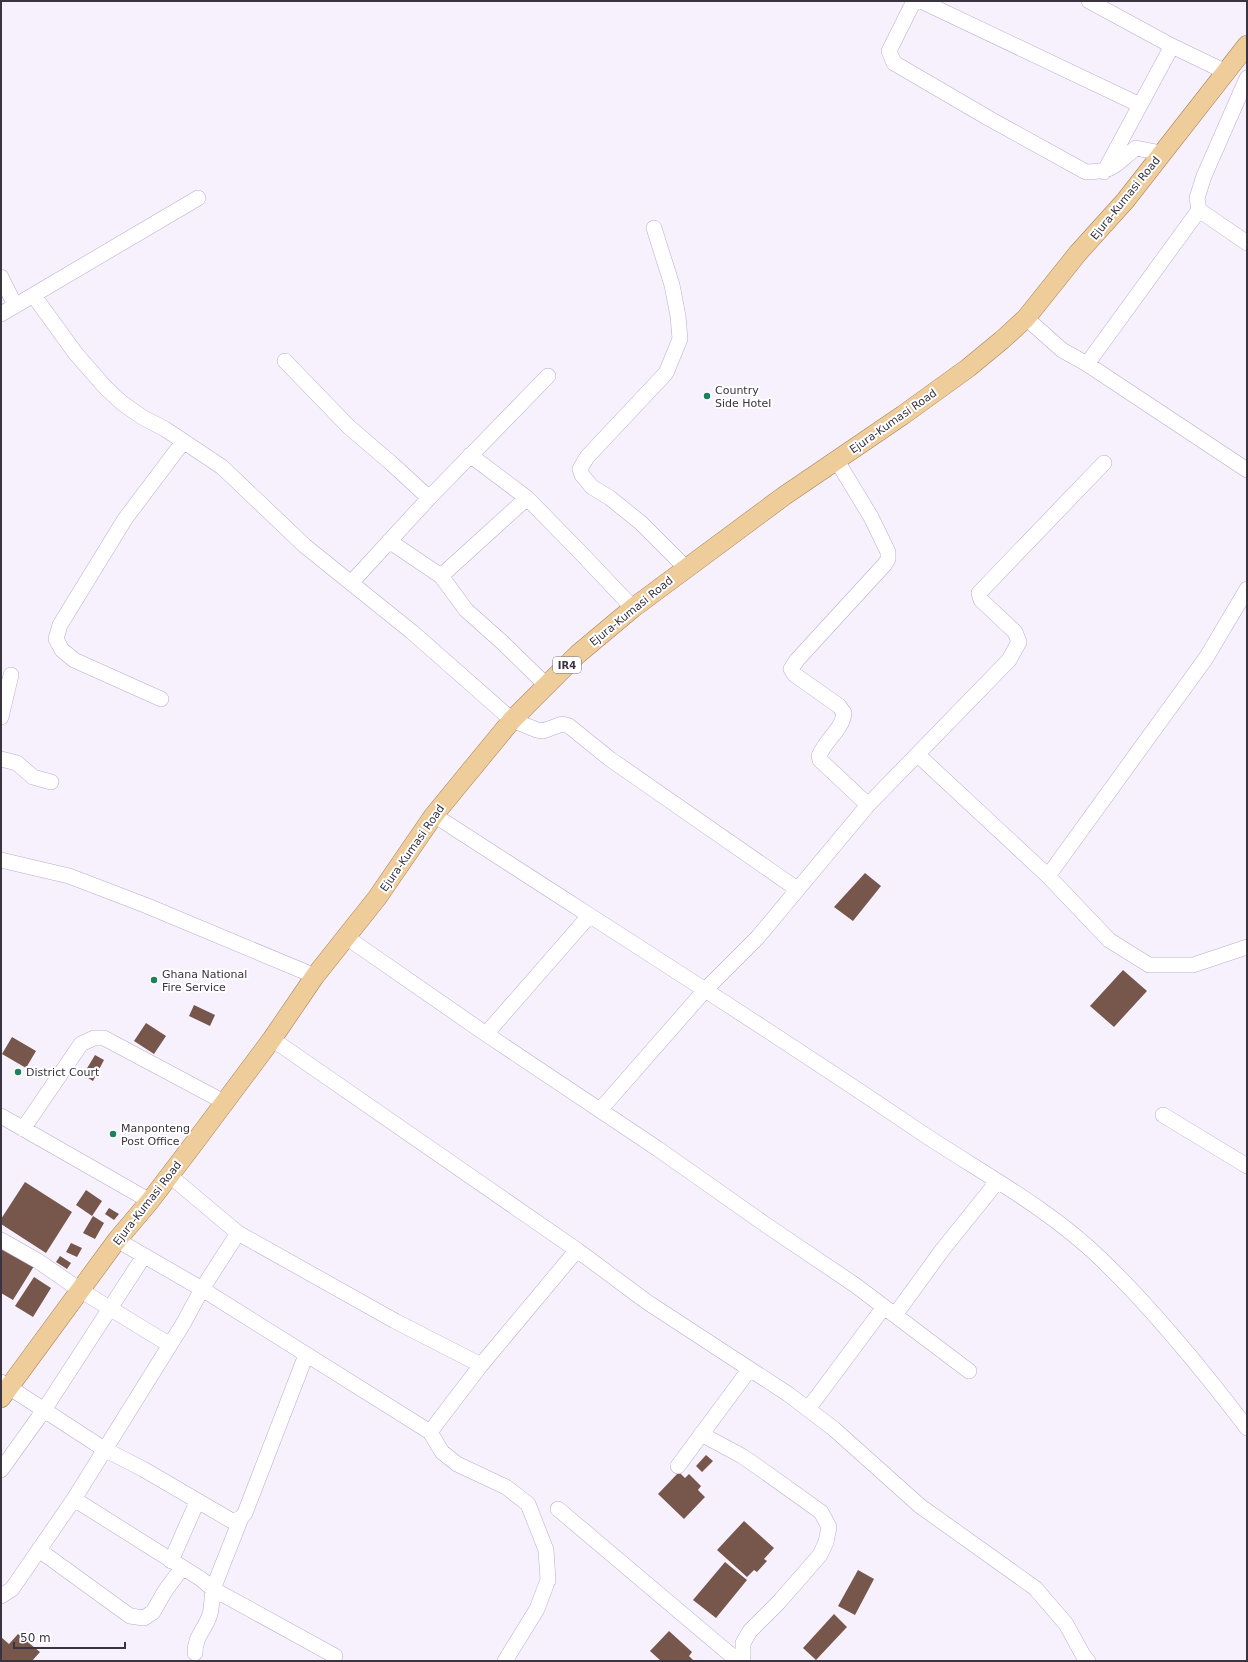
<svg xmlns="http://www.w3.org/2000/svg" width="1248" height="1662" font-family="'DejaVu Sans',sans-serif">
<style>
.building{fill:#77564c}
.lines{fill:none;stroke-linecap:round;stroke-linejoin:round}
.minor-casing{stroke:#baaccc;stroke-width:16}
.major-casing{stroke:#a78150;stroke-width:20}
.minor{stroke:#fff;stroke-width:15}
.major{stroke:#eecd9b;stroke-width:19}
.poi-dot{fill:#1d815b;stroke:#fff;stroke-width:1.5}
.labels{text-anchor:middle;stroke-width:4;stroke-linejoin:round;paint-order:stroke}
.shield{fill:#fff;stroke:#747179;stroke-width:1}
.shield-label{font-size:10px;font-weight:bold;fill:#393440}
.street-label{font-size:11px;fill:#393440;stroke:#fff}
.poi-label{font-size:11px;fill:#393440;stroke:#fff;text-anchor:start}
</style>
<rect width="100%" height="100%" fill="#f7f1fe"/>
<path class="building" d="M865 873 881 886 853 921 834 907Z
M1123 970 1147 991 1114 1027 1090 1006Z
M194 1005 215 1015 210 1026 189 1016Z
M146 1023 166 1036 154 1054 134 1041Z
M12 1037 36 1051 26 1068 2 1054Z
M95 1055 104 1060 93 1081 83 1075Z
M25 1182 72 1212 46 1253 1 1224V1219Z
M86 1190 102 1201 92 1216 76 1205Z
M109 1208 119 1214 114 1220 105 1214Z
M93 1216 104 1223 95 1239 83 1233Z
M1 1242 36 1263 13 1300 1 1293Z
M71 1243 82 1248 77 1257 66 1252Z
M60 1256 71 1263 67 1269 56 1262Z
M34 1277 51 1288 33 1317 15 1306Z
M706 1455 713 1461 702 1472 696 1466Z
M679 1472 685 1478 689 1474 701 1486 698 1490 705 1497 684 1519 658 1494Z
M744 1521 774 1548 764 1559 767 1561 757 1572 754 1570 747 1577 717 1550Z
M725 1562 747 1580 716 1618 693 1600Z
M858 1570 874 1579 855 1615 838 1606Z
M834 1614 847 1627 816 1660 803 1648Z
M669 1631 692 1652 689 1656 693 1660 691 1661H661L650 1651Z
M18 1634 40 1652 32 1661H1V1637L9 1644Z"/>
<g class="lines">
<defs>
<path id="minor" d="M914 1 889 51 894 63 990 119 1086 172C1116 171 1114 165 1136 148L1161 153
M921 1 1140 105
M1089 1 1172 46 1226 72
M1247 78 1204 176 1197 198 1199 210 1247 243
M1104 172 1172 46
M654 228 672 285 678 316 680 339 666 373 587 457 580 469 582 475 592 487 610 498 641 523 686 568
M1 277 15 305
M34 296 76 354 105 387 122 403 142 417 165 429 222 467 305 546 412 632 512 720 537 730 543 731 562 724 569 726 610 759 797 889
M1 314 198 198
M1026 318 1062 350 1087 364 1247 470
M285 361 349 427 391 463 429 498
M1087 364 1199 210
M470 455 527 498 580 552 633 608
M837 461 871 517 888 552V559L885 564 797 660 791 669 795 675 839 706 844 713C843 729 825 740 819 756L820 760 868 805
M389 541 441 576 466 610 503 643 546 685
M441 576 527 498
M351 583 429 498 548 376
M161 699 74 660 62 650 56 639 60 625 125 519 183 442
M1 717 11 675
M918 755 1048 876 1109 940 1149 965H1193L1247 947
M1 759 17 763 33 777 51 782
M434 815C594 919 755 1020 913 1127 976 1170 1047 1206 1102 1260 1155 1311 1202 1369 1247 1428
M1 860 69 876 145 905 315 976
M1048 876 1206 658 1247 589
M346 937 486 1034 658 1149 769 1227 855 1285 969 1371
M486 1034 589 916
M272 1039 577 1250 647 1302 788 1394 834 1429 920 1506 1035 1588 1066 1624 1083 1655 1088 1661
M600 1110 706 989 758 937 868 805 1009 660 1019 642 1015 632 981 600 979 593 1104 463
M1163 1115 1247 1166
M1 1116 150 1201
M23 1129 81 1044 94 1038H104L224 1102
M169 1175 238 1233 395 1321 481 1365
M1 1240 38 1261 80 1290 170 1345
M117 1240 202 1289 430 1432 442 1452 457 1464 506 1487 528 1504 546 1550 548 1580 537 1609 505 1661
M895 1315 943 1249 997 1182
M1 1382 104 1449 143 1469 232 1521 241 1518 245 1513 306 1355
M808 1409 884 1307
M430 1432 481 1365 577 1250
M701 1434 742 1456 758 1467 821 1512 829 1527 826 1542 820 1555 779 1602 750 1631 743 1643V1661
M678 1466 749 1370
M1 1470 44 1410 144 1256
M74 1499 201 1579 213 1589C212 1597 212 1606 210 1614 206 1629 195 1635 195 1653
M558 1509 738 1661
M241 1518 213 1589 335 1656
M39 1550 130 1616 144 1618 153 1612 165 1591 182 1568
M171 1561 197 1502
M1 1596 12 1589 74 1499 183 1324 202 1289 238 1233"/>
<path id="major" d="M1 1398 117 1240 150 1201 195 1142 272 1039 315 976 377 898 434 815 512 720 578 654 633 608 784 496 903 415 968 368 1002 340 1026 318 1078 253 1125 201 1247 45"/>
</defs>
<use href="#minor" class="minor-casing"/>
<use href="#major" class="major-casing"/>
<use href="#minor" class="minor"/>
<use href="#major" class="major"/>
</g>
<g class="poi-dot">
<circle cx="707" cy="396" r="4"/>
<circle cx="154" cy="980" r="4"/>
<circle cx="18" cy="1072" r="4"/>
<circle cx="113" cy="1134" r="4"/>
</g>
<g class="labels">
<rect class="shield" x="553" y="657" width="28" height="16" rx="3"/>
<g class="shield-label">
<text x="567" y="669">IR4</text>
</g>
<g class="street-label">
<text transform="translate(1125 198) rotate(-51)" y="4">Ejura-Kumasi Road</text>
<text transform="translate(893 421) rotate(-35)" y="4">Ejura-Kumasi Road</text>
<text transform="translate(631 611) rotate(-39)" y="4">Ejura-Kumasi Road</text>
<text transform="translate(412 848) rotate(-55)" y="4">Ejura-Kumasi Road</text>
<text transform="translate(147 1203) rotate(-52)" y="4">Ejura-Kumasi Road</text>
</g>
<g class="poi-label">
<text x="715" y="394">Country<tspan x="715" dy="13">Side Hotel</tspan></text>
<text x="162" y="978">Ghana National<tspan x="162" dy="13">Fire Service</tspan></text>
<text x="26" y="1076">District Court</text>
<text x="121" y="1132">Manponteng<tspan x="121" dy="13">Post Office</tspan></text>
</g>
</g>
<rect width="1248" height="1662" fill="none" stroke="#393440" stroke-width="4"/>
<path d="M14 1642v6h111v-6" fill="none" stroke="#393440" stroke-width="2"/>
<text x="20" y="1642" font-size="12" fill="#393440" stroke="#ffffff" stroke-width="3" paint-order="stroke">50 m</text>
</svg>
